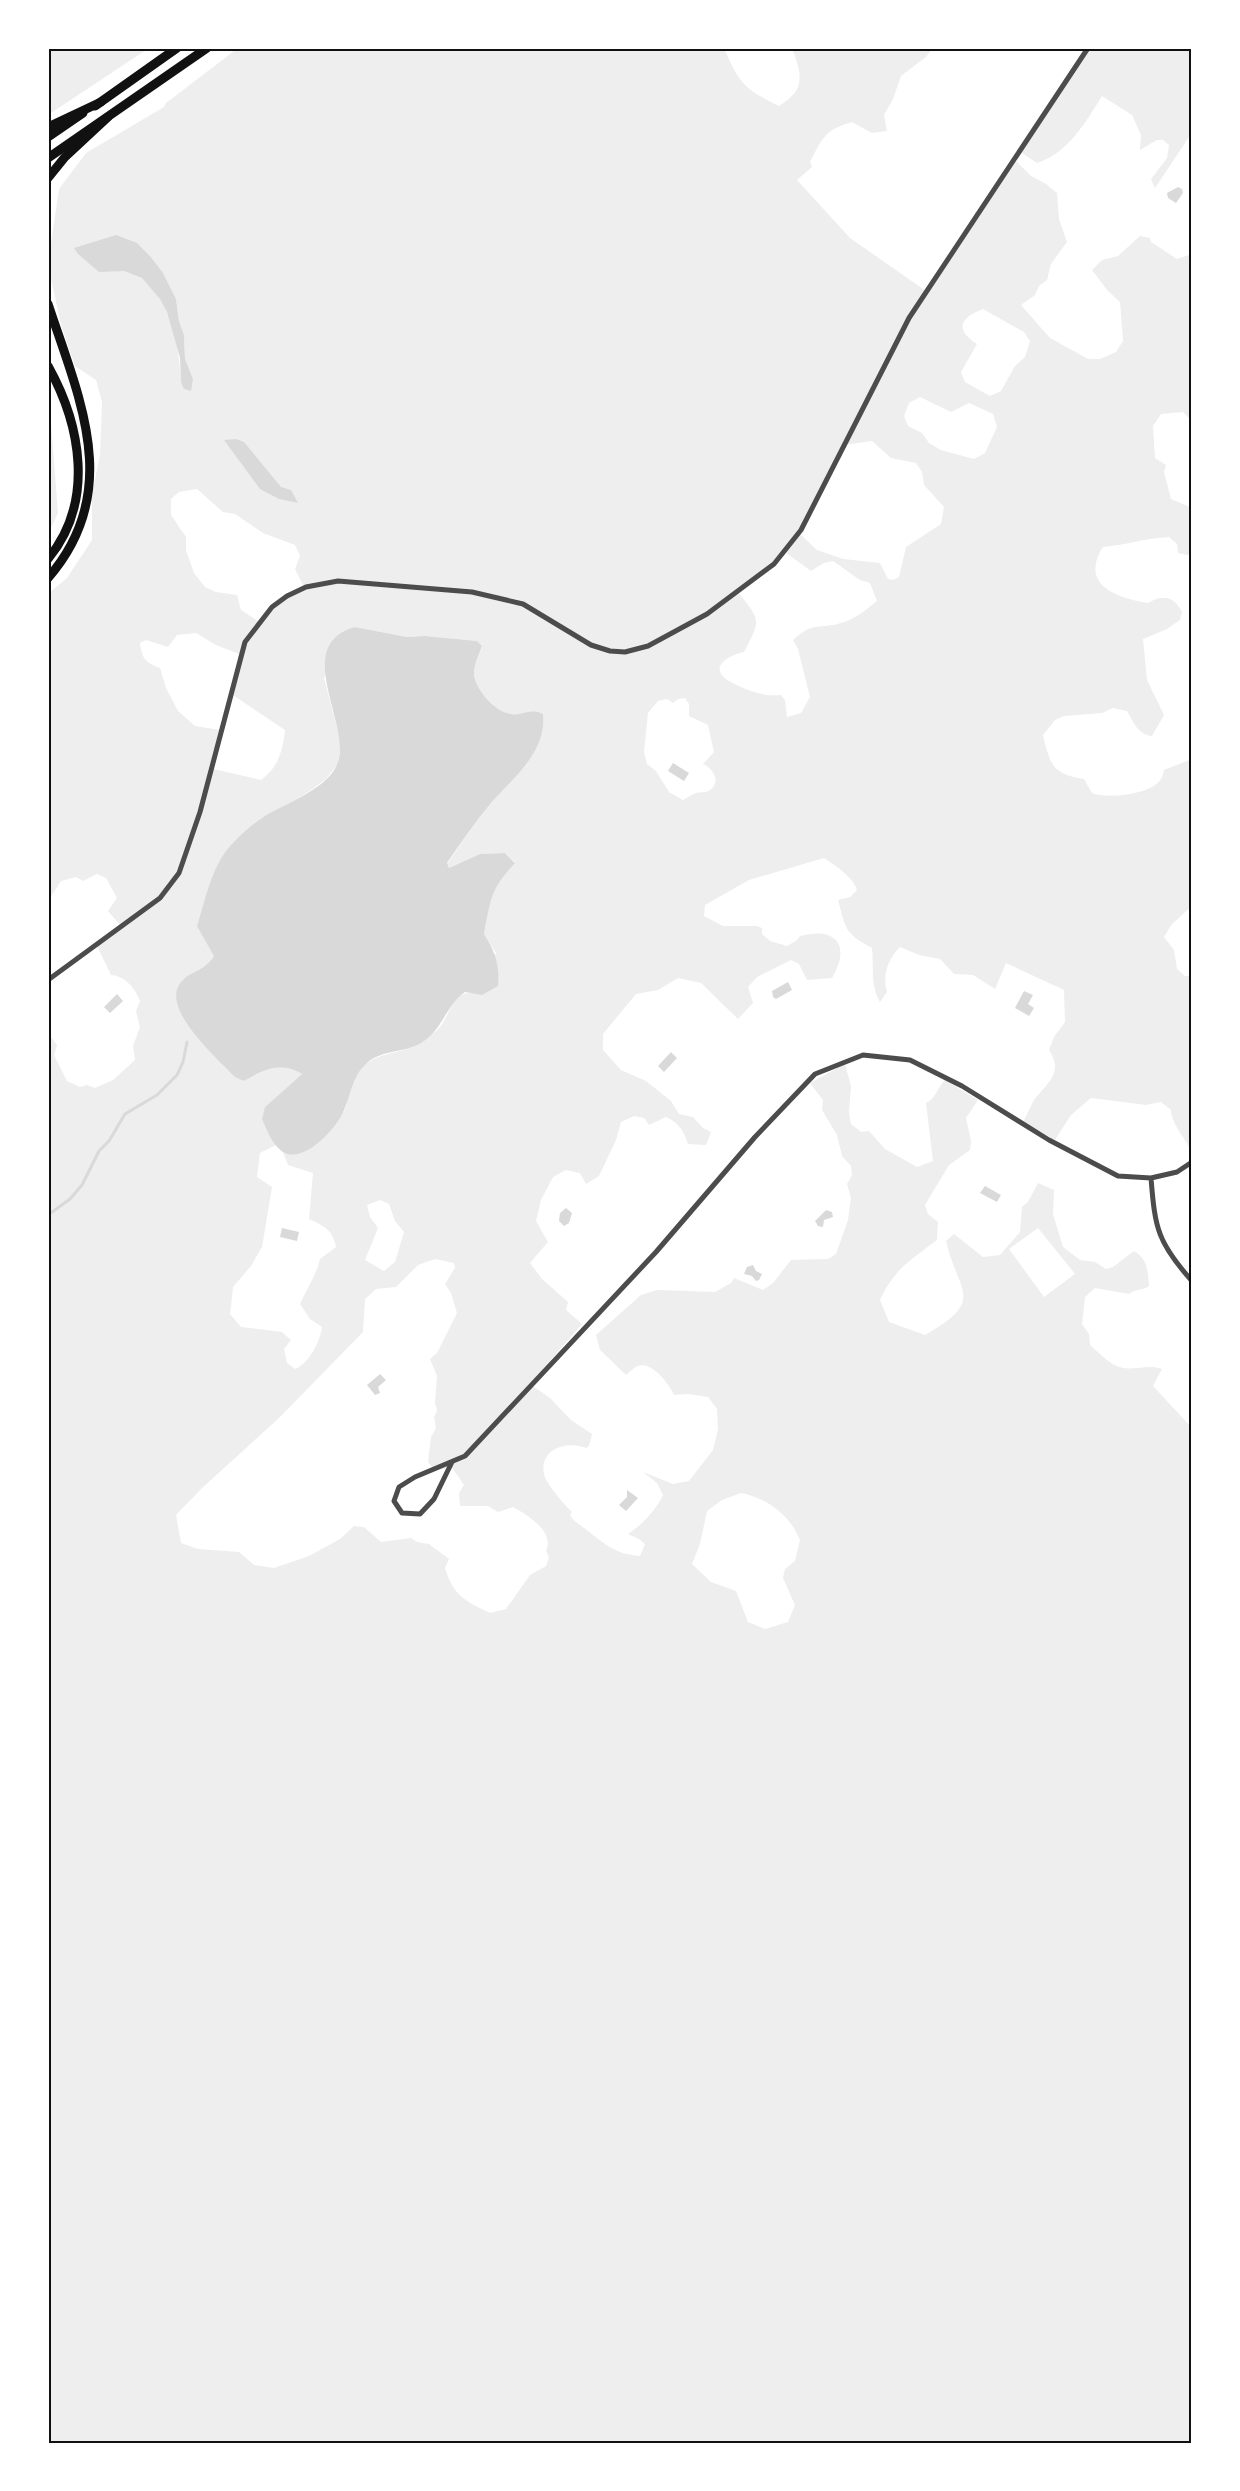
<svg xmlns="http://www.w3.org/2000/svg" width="1240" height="2491" font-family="'Sofia Sans Condensed',sans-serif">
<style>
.green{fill:#eee;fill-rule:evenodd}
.water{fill:#d9d9d9}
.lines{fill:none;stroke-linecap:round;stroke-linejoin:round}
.stream{stroke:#d9d9d9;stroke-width:3}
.minor{stroke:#4c4c4c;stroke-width:5}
.trunk{stroke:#111;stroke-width:9}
.motorway{stroke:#111;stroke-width:9}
.neatline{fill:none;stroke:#111;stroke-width:2}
</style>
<rect width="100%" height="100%" fill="#fff"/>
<path class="green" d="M48 48H149L48 115Z
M238 48H724C739 83 744 89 779 106 796 95 803 87 798 66 796 59 795 54 791 48H933L926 57 901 76 893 99 884 115 887 131 872 133 852 122C825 130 823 137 810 162L812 167 797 180 850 238 926 291 1014 159 1031 176 1046 184 1057 193 1059 219 1067 242 1051 264 1047 280 1039 286 1035 295 1021 305 1050 338 1088 359H1100L1116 352 1123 341 1120 302 1108 291 1092 270 1102 260 1118 256 1140 236 1150 238 1151 242 1177 259 1192 254V421L1183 412 1161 414 1153 426 1155 458 1166 465 1164 472 1171 499 1192 508V553L1187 555 1178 553 1177 544 1169 537C1146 538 1126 545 1103 547 1079 585 1117 598 1148 603 1163 594 1174 596 1182 612L1180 620 1167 629 1143 639 1147 680 1164 715 1152 736C1138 735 1133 721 1127 711L1113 708 1102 713 1064 716 1055 720 1043 735C1050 764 1052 774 1084 779L1092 793C1107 799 1151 795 1161 779 1163 776 1163 773 1164 770L1192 759V906L1172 924 1164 937 1174 950 1177 969 1185 976H1192V1153C1186 1138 1172 1126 1171 1110L1161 1102 1146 1105 1091 1098 1071 1115 1055 1140 1023 1122C1027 1115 1030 1107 1034 1100 1048 1082 1064 1073 1049 1050L1054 1037 1065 1022 1064 990 1006 963 995 989 973 975 954 974 940 959 919 955 900 947C888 959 882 976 887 992L880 1002C870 985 874 967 872 948 844 933 846 929 838 900L850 897 857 890C853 877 835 865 824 858L749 880 705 905 704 916 723 926H757L762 928V934L770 941 787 946 797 940 800 936C837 926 851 946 832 978L807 980 799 964 791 960 757 977 748 987 753 1003 738 1019 701 983 678 978 658 990 636 994 603 1034V1050L621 1070 646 1081 671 1101 679 1114 693 1117 703 1128 711 1132 706 1145 688 1144C684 1131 679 1123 666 1117L649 1125 644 1118 634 1116 621 1122 616 1140 599 1176 586 1184 580 1173 566 1170 553 1177 541 1200 536 1221 548 1242 530 1263 542 1279 568 1302 566 1310 582 1324 530 1384 550 1398 571 1420 592 1434 589 1446 586 1448C567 1440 539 1449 544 1474 546 1484 564 1504 572 1512L570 1515C574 1522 578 1523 584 1528 604 1543 614 1554 640 1556L645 1544 639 1539 628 1534C642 1525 656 1510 663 1495L657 1483 643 1472 673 1484 689 1481 713 1450 718 1429 717 1409 708 1397 688 1394 674 1395C669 1384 652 1361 638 1366 633 1368 630 1372 626 1375L600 1350 596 1335 641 1295 657 1290 715 1292 731 1283 734 1278 763 1290 773 1283 791 1260 828 1259 836 1254 848 1220 851 1198 847 1184 852 1175 851 1166 842 1156 837 1135 822 1110 823 1100 810 1083 845 1064 851 1086 849 1112 851 1124 861 1132 869 1131 885 1149 917 1167 933 1161 926 1103C936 1098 937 1088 945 1080L978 1100 966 1118 971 1141 970 1150 949 1165 925 1205 928 1214 938 1222 937 1240C910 1261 895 1268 880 1300L889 1322 925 1335C987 1300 958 1293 946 1241L954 1234 983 1257 1000 1255 1020 1232 1022 1207 1028 1202 1038 1183 1054 1190 1053 1214 1063 1247 1080 1260 1095 1262 1106 1269 1113 1267 1134 1251C1148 1259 1148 1272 1149 1286 1143 1291 1136 1288 1129 1294L1095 1288 1085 1297 1082 1324 1089 1334 1090 1345C1099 1353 1111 1366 1123 1368 1136 1370 1149 1364 1162 1369L1153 1386 1192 1428V2443H48V1033L57 1045 54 1055 67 1081 80 1087 87 1085 95 1088 113 1080 135 1060 133 1046 140 1027 136 1011 140 1001C135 988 125 976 111 975L97 946 120 925 108 911 117 898 106 878 97 874 83 881 76 877 61 881 48 901V594L67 578 92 540V494L100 455 102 402 96 380 75 366 61 325 48 264 59 189 86 153 164 107 166 103ZM124 271 163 273 176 299 179 321 184 335 185 359 193 379 181 382C180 351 170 296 142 278 137 274 129 273 124 271ZM983 309 1024 332 1030 341 1025 357 1015 366 1001 391 990 396 965 382 961 372 977 344C955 330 959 318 983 309ZM920 397 951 412 969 403 993 414 997 427 985 453 974 459 941 450 929 443 922 433 908 426 904 416 909 403ZM872 441 891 458 916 463 922 472 924 485 944 507 941 524 906 547 899 577 893 580 888 579 880 563 843 559 817 550 800 534 844 445ZM197 489 223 512 235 514 263 533 295 545 300 556 295 569 304 587 277 604 258 621 241 610 237 595 216 592 205 587 194 573 186 550V537L171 515V499L179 492ZM786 553 811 571 824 563 833 561 860 580 870 583 877 601C867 609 854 620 841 623 816 630 814 621 793 640L798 649 810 697 801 713 787 717 785 700 781 695C775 695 768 696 762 694 752 692 734 685 726 679 708 666 732 654 744 652 761 619 761 621 738 592ZM355 627 407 637 425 636 477 641 482 647C479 655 474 665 474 674 475 689 495 712 511 714 523 716 531 707 543 714 547 752 514 777 491 803 475 822 461 844 447 864L449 868 480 854 505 853 515 862C490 890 491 899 484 934L496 953 472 993C452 991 450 1016 439 1028 434 1034 420 1044 412 1047 391 1056 370 1052 356 1076 350 1087 348 1101 344 1112L265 1107 302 1074C281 1061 264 1070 244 1081L182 980 207 966 214 956 233 843 264 817 307 793 326 779 338 764 341 742 324 678ZM196 633 216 645 239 654 230 693 285 730C283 750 278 768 261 780L209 768 220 730 195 726 178 711 166 688 160 668C145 663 142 658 140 643L146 640 168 647 177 635ZM685 698 689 704V716L708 725 714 752 703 764C712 767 722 782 710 790 706 793 700 792 696 793 691 795 687 798 683 800L669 792 656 771 647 764 644 752 648 713 658 701 667 699 673 703 678 699ZM276 1145 283 1152 288 1165 313 1173 309 1219C324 1226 333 1230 336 1247L320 1259C316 1276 307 1288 300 1304L310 1319 322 1327C321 1340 308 1365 295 1369L287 1363 284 1349 291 1340 282 1332 241 1327 230 1314 233 1287 251 1266 262 1247 272 1187 257 1177 260 1153ZM380 1200 389 1204 395 1221 404 1232 395 1262 384 1271 365 1260 378 1228 370 1217 367 1205ZM1038 1228 1075 1274 1044 1297 1009 1249ZM435 1259 454 1263 455 1268 445 1284 451 1293 457 1313 437 1353 430 1359 437 1376 435 1403 437 1411 434 1417 436 1428 431 1437 428 1462 433 1468 453 1469 464 1485 459 1493 460 1506H488L498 1512 513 1507C527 1515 555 1531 546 1551L549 1557 546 1566 530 1575 506 1609 490 1613C465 1601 453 1595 445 1568L449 1559 429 1544 417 1542 411 1538 381 1542 364 1527 354 1526 340 1539 309 1556 274 1568 254 1565 239 1552 198 1549 181 1543 176 1515 202 1488 279 1418 363 1332 365 1299 376 1289 396 1287 418 1265ZM741 1493C767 1498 790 1515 800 1540L795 1561 785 1569 783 1578 795 1605 788 1622 765 1629 748 1622 736 1591 711 1582 692 1564 700 1544 707 1511 722 1500Z
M1088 48H1192V136L1189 137 1155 188 1151 179 1167 158 1169 145 1163 140H1157L1140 150 1141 135 1132 115 1102 96C1086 122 1067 154 1037 163L1019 151Z
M48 413 51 423 58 513 48 534Z"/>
<path class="water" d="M1178 187 1182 189 1183 193 1176 203 1168 198 1167 193Z
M116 235 137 243 150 256 163 273 176 299 179 321 184 335 185 359 193 379 191 391 184 389 181 382 180 358 167 312 160 299 142 278 124 271 99 272 78 254 74 248Z
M236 439 244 442 281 487 291 490 298 503 279 499 260 489 224 440Z
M355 627 407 637 425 636 477 641 482 646C479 655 474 664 474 674 475 689 495 712 511 714 523 716 531 707 543 714 547 752 514 777 491 803 475 822 461 843 447 863L449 868 480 854 505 853 515 863C490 890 491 899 484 934 495 951 500 965 498 986L482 995 465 992C447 1004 443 1028 424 1041 407 1054 381 1048 365 1065 352 1077 351 1095 344 1110 337 1128 306 1162 285 1153 273 1147 267 1130 262 1119L265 1107 302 1074C281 1061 263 1070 244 1081L235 1077C218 1059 159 1008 181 982 191 970 203 973 214 956L197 926C206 898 212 864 233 843 242 833 254 823 265 816 286 803 330 788 338 762 351 723 291 645 355 627Z
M673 763 689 773 684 781 668 771Z
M788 982 792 990 776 999 773 997 772 991Z
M1024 991 1033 995 1028 1004 1034 1008 1029 1016 1015 1008Z
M117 994 123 1001 110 1013 104 1007Z
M671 1052 677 1058 664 1072 658 1066Z
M985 1186 1001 1195 997 1202 980 1193Z
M566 1208 572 1213 569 1223 564 1226 559 1221 560 1213Z
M826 1210 832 1212 833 1217 824 1220 823 1227 818 1226 815 1221Z
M282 1228 299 1232 297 1241 280 1237Z
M753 1265 756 1271 762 1274 759 1280 756 1281 752 1276 744 1274 747 1267Z
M380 1374 386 1380 378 1387 380 1393 375 1395 367 1385Z
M627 1490 638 1498 626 1511 619 1505 627 1497Z"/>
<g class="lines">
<path class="stream" d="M48 1215 70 1199 82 1185 99 1151 109 1141 125 1114 157 1095 177 1075 183 1062 187 1042"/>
<path class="minor" d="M48 980 160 898 179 873 200 812 245 642 272 607 287 596 306 587 338 581 472 592 523 604 591 645 610 651 625 652 648 646 707 614 774 564 801 530 909 318 1088 48
M1151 1178C1155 1229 1158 1243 1192 1281
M452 1462 434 1499 420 1514 402 1513 394 1501 399 1487 415 1477 465 1456 656 1252 755 1137 815 1074 863 1055 910 1060 962 1086 1049 1140 1118 1176 1151 1178 1177 1172 1192 1162"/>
<path class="trunk" d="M95 106 177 48
M48 137 83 113
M48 158 207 48"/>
<path class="motorway" d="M48 127 101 102
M48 178 65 157 108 117
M48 304C79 398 124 491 48 578
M48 366C81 425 95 502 48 559"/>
</g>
<rect width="1240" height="2491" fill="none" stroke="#ffffff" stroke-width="99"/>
<rect x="50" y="50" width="1140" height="2392" class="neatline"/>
</svg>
